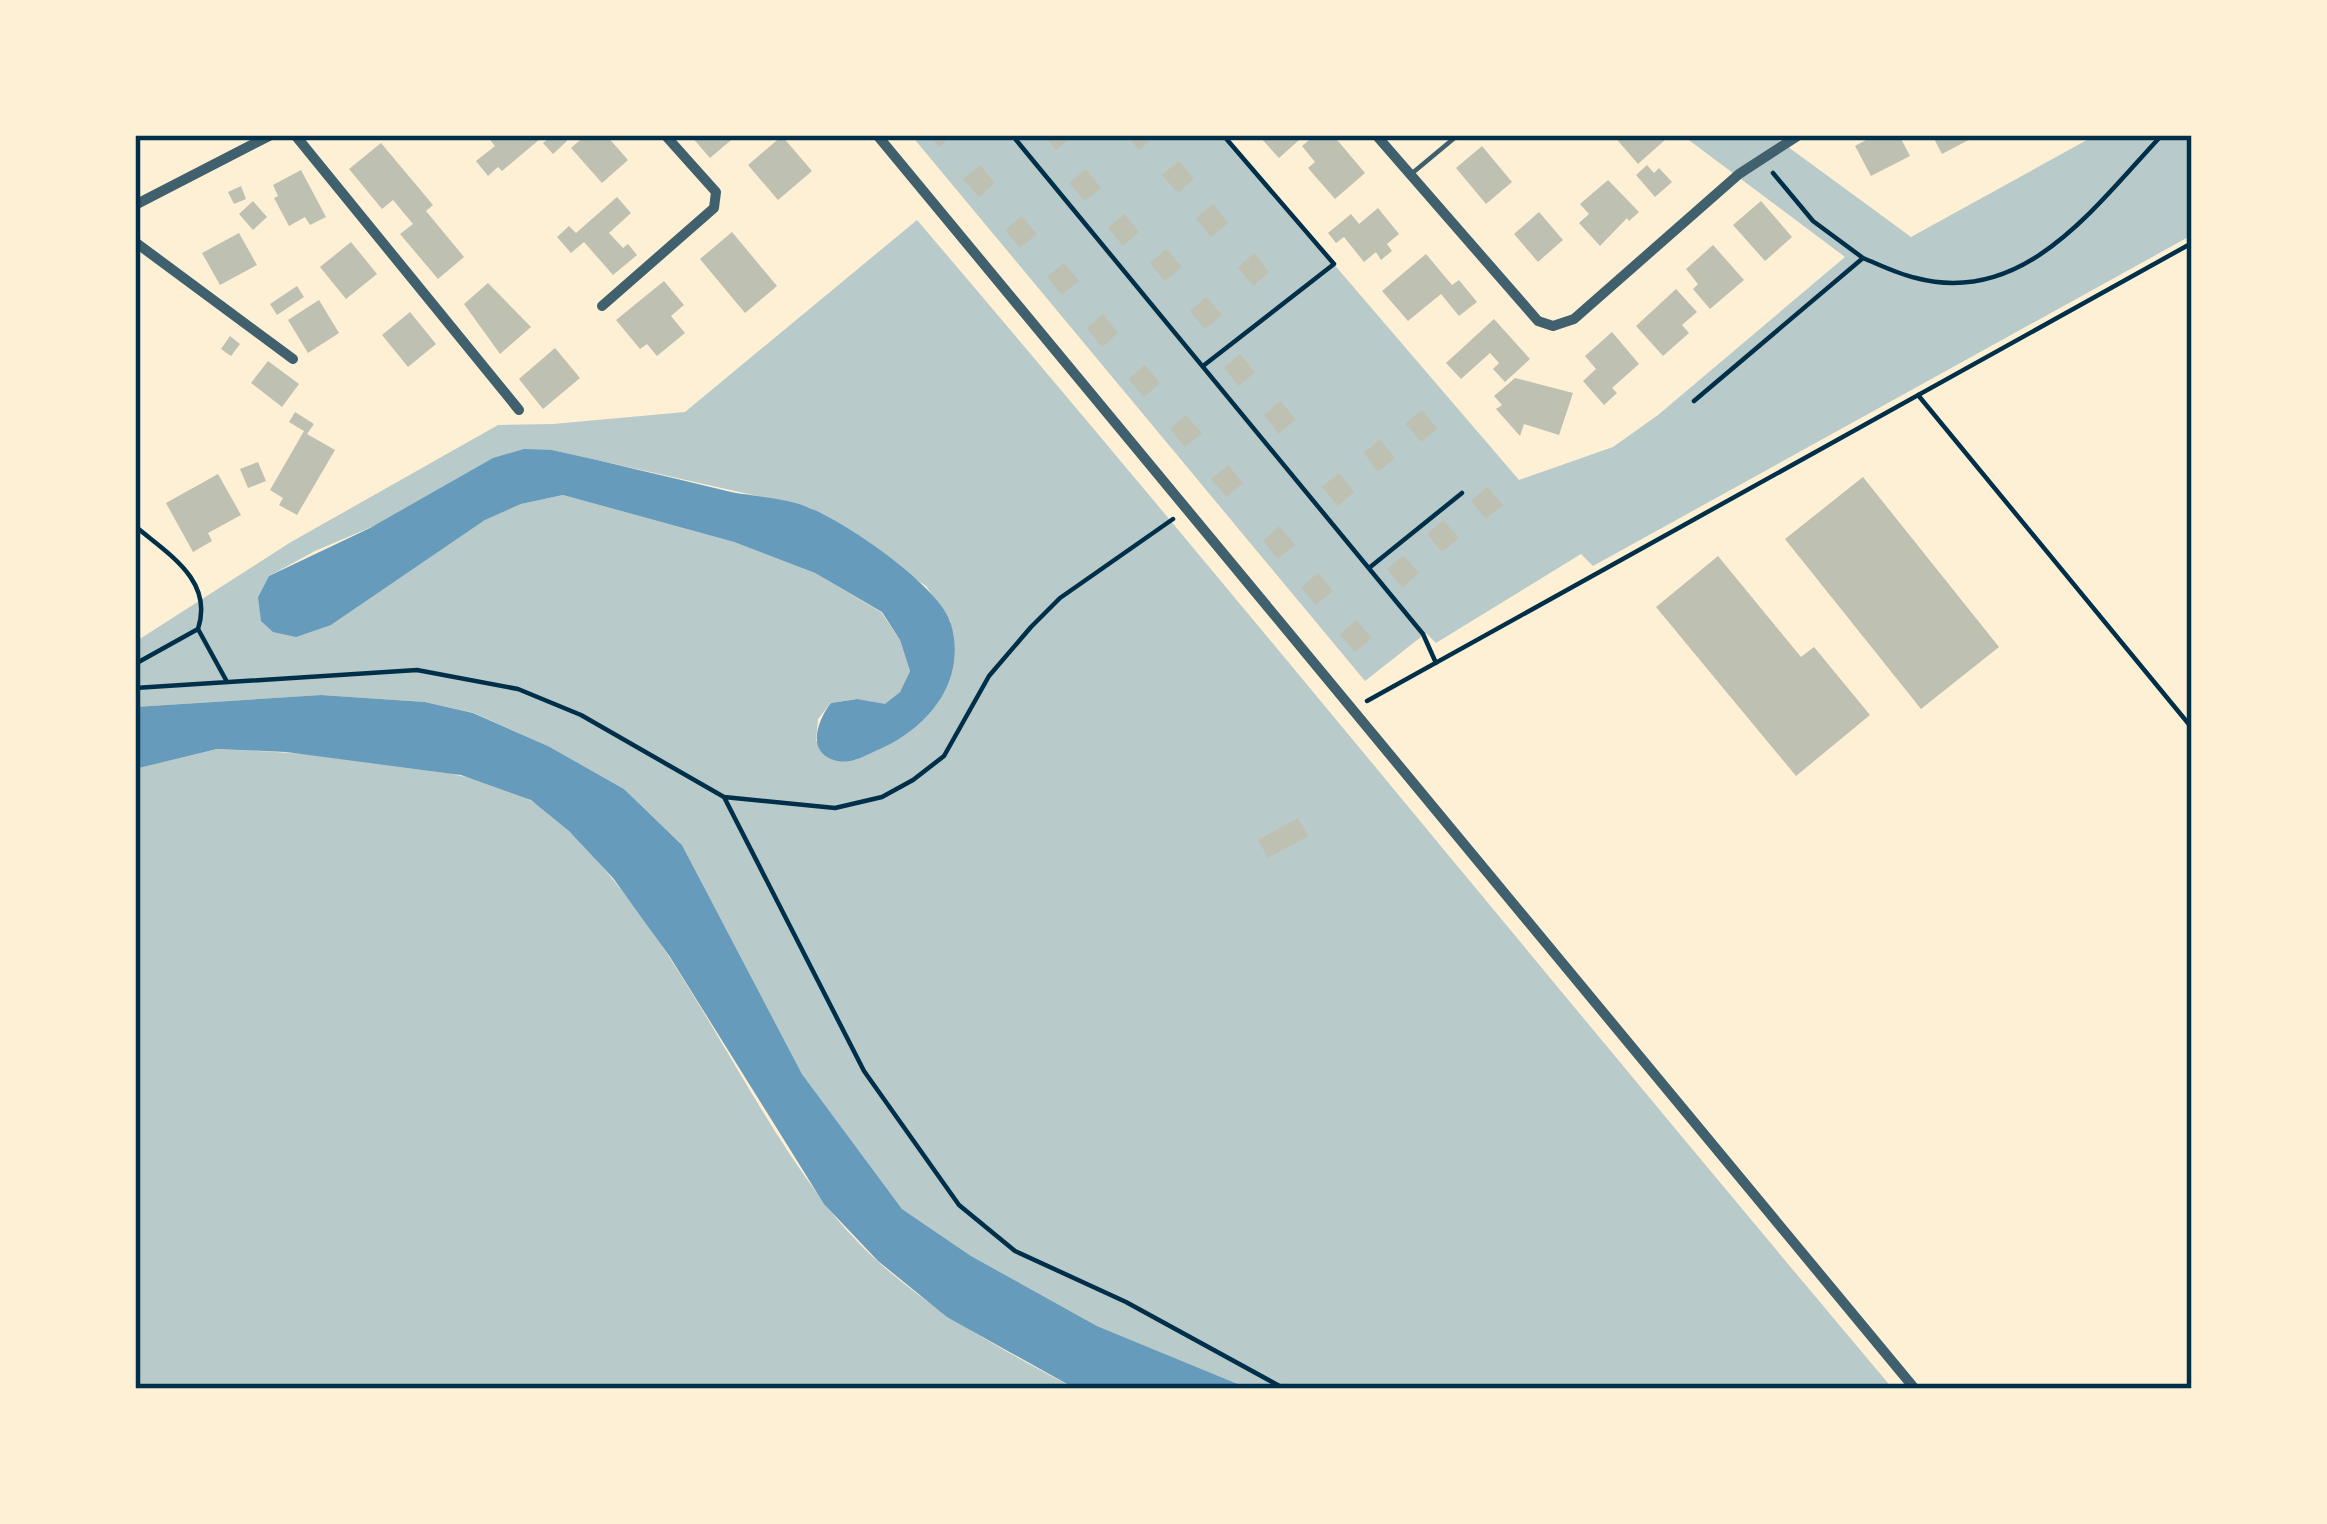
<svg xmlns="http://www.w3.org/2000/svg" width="2327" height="1524" font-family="Cabin,sans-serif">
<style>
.green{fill:#b9caca;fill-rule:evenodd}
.water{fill:#669bbc}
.building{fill:#bec0b2}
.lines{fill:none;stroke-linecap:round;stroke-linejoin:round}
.path{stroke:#003049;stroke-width:4.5}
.service{stroke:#3f606c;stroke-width:4.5}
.minor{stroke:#3f606c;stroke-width:10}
.neatline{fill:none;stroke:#003049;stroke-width:4.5}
</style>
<rect width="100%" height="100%" fill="#fdf0d5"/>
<path class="green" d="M911 135H1223L1519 480 1613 447 1658 415 1845 257 1682 135H1772L1911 237 2096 135H2192V235L1593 566 1581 554 1436 643 1426 633 1365 681Z
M917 220C1247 607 1566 1001 1893 1389H1250L1097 1326 971 1256 902 1209 802 1074 682 845 624 789 548 746 474 713 425 702 321 695 135 707V642L291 542 498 425 553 424 685 412ZM552 450 811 508 926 586 951 622 856 760 816 741 818 719 831 703 856 699 885 705 900 692 910 671 900 640 881 612 815 573 734 542 563 495 521 504 485 520 331 625 258 597 269 576 315 551Z
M217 749C301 753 457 761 530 800 553 812 573 835 591 854 686 958 739 1090 823 1201 887 1288 983 1340 1076 1389H135V769Z"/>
<path class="water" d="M524 449 552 450C612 463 672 478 731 492 757 497 789 498 812 509 848 524 941 587 951 624 967 681 929 726 882 748 868 754 853 764 838 761 805 754 817 721 831 703L857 699 885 704 900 692 910 671 900 640 882 612 815 573 734 542 563 495 521 504 485 520 331 625 296 637 273 632 261 621 258 597 269 576 370 528 493 458Z
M321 695 425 702 473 713 548 746 624 789 682 845 802 1074 902 1209 971 1256 1097 1326 1250 1389H1076L947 1317 878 1261 824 1204 670 957 613 878 569 831 531 800 461 775 286 752 217 749 135 769V707Z"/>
<path class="building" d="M486 135H537L540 139 502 171 498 167 488 176 476 161 495 146Z
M552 135H562L567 141 553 154 543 143Z
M586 135H606L628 160 602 183 571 148Z
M690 135H737L710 158Z
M929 135H953L939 147Z
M1044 135H1074L1056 150Z
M1126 135H1157L1139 150Z
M1258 135H1295L1299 140 1279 158Z
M1315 135H1333L1365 173 1335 199 1308 168 1315 162 1302 146Z
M1613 135H1662L1666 139 1638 164Z
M1875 135H1899L1910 156 1871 176 1855 146Z
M1932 135H1978L1942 154Z
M782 136 812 171 778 200 748 165Z
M381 143 433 205 426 211 464 257 438 279 400 234 413 224 393 200 382 209 349 169Z
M1482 146 1512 182 1486 204 1456 168Z
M1179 161 1194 179 1178 193 1162 175Z
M980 165 995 183 979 197 963 179Z
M1647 165 1654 173 1659 168 1672 182 1655 197 1636 175Z
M1086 169 1101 188 1085 201 1069 183Z
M301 170 326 217 310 225 305 217 289 226 274 198 278 196 273 185Z
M1608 180 1639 212 1629 221 1627 218 1600 246 1579 223 1589 214 1580 204Z
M241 186 246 199 234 204 228 192Z
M617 197 631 213 609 233 623 248 628 244 637 255 613 275 584 242 571 253 557 237 569 226 576 233Z
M253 201 267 217 253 230 239 214Z
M1761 201 1792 237 1765 261 1733 225Z
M1213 204 1228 223 1211 237 1196 218Z
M1378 208 1399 234 1387 244 1392 251 1381 260 1376 252 1364 262 1344 237 1336 243 1328 233 1351 214 1359 224Z
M1539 212 1563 240 1538 262 1514 234Z
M1124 214 1139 232 1123 246 1108 228Z
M1021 216 1037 234 1020 248 1005 230Z
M732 232 777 286 745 313 700 259Z
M239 233 257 265 220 285 202 253Z
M351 242 377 274 346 299 320 267Z
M1713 245 1744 280 1710 309 1693 289 1698 284 1686 269Z
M1166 249 1182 267 1165 281 1150 263Z
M1254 253 1269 272 1253 286 1238 267Z
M1426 254 1452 285 1459 280 1477 302 1459 316 1441 294 1408 321 1382 291Z
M1064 263 1079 281 1062 295 1047 277Z
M664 281 684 305 671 316 685 333 657 356 647 344 640 349 616 320Z
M488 283 531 327 500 354 464 304Z
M297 286 304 297 277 315 270 304Z
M1676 289 1697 312 1682 325 1689 333 1663 356 1636 326Z
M1206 297 1222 315 1205 329 1190 311Z
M319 300 339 333 308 353 288 320Z
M410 312 436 344 408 367 382 335Z
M1103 314 1118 333 1102 347 1087 328Z
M1494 319 1530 359 1505 382 1493 369 1499 363 1490 353 1461 379 1446 363Z
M1612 332 1639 364 1612 388 1617 393 1604 405 1583 381 1596 369 1585 356Z
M230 336 240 344 231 356 221 349Z
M555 348 580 378 543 409 519 379Z
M1240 354 1255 372 1239 386 1224 368Z
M268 361 299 384 282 407 251 383Z
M1145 365 1160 383 1144 397 1128 379Z
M1515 378 1573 393 1559 435 1524 424 1520 436 1496 409 1502 405 1494 396Z
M1280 401 1296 419 1279 434 1264 415Z
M1422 410 1437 429 1421 442 1405 424Z
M295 412 314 424 307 434 335 450 297 515 279 505 283 498 270 490 304 431 289 422Z
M1186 415 1202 433 1185 447 1170 429Z
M1380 439 1395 458 1378 472 1364 453Z
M258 462 266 481 248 488 240 469Z
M1228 465 1243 483 1227 497 1211 479Z
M1339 473 1354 492 1338 506 1322 487Z
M218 474 241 515 208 533 212 541 193 552 166 503Z
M1863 477 1999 647 1921 709 1785 539Z
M1487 487 1503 505 1486 519 1471 501Z
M1443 520 1459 538 1442 552 1427 534Z
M1279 526 1295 545 1278 559 1263 541Z
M1403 555 1419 573 1402 588 1387 569Z
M1718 556 1801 657 1814 647 1870 715 1796 776 1656 607Z
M1318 573 1333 591 1316 605 1301 587Z
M1356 620 1372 638 1355 652 1340 634Z
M1298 818 1308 836 1268 858 1258 840Z"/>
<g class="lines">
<path class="path" d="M1012 135 1423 634 1436 663
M1863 258C1880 265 1898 274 1916 278 2025 307 2096 205 2162 135
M1203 366 1334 264 1223 135
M1918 395 2192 728
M1694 401 1863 258 1813 221 1773 173
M135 526C168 554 214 580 198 629L226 680
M1369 568 1462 493
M135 664 198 629
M135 688 417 670 518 689 581 715 724 797 835 808 882 797 913 780 944 756 989 676 1031 627 1060 598 1173 519
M1367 701 2192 243
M724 797 864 1071 959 1205 1015 1251 1126 1302 1285 1389"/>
<path class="service" d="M1410 175 1458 135"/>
<path class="minor" d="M295 135 519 410
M877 135 1915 1389
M1376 135 1538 321 1553 326 1574 319 1739 174 1799 135
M135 205 271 135
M135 242 293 359
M602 306 714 208 716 192 665 135"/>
</g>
<rect width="2327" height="1524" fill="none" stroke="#fdf0d5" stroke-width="276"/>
<rect x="138" y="138" width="2051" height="1248" class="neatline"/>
</svg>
